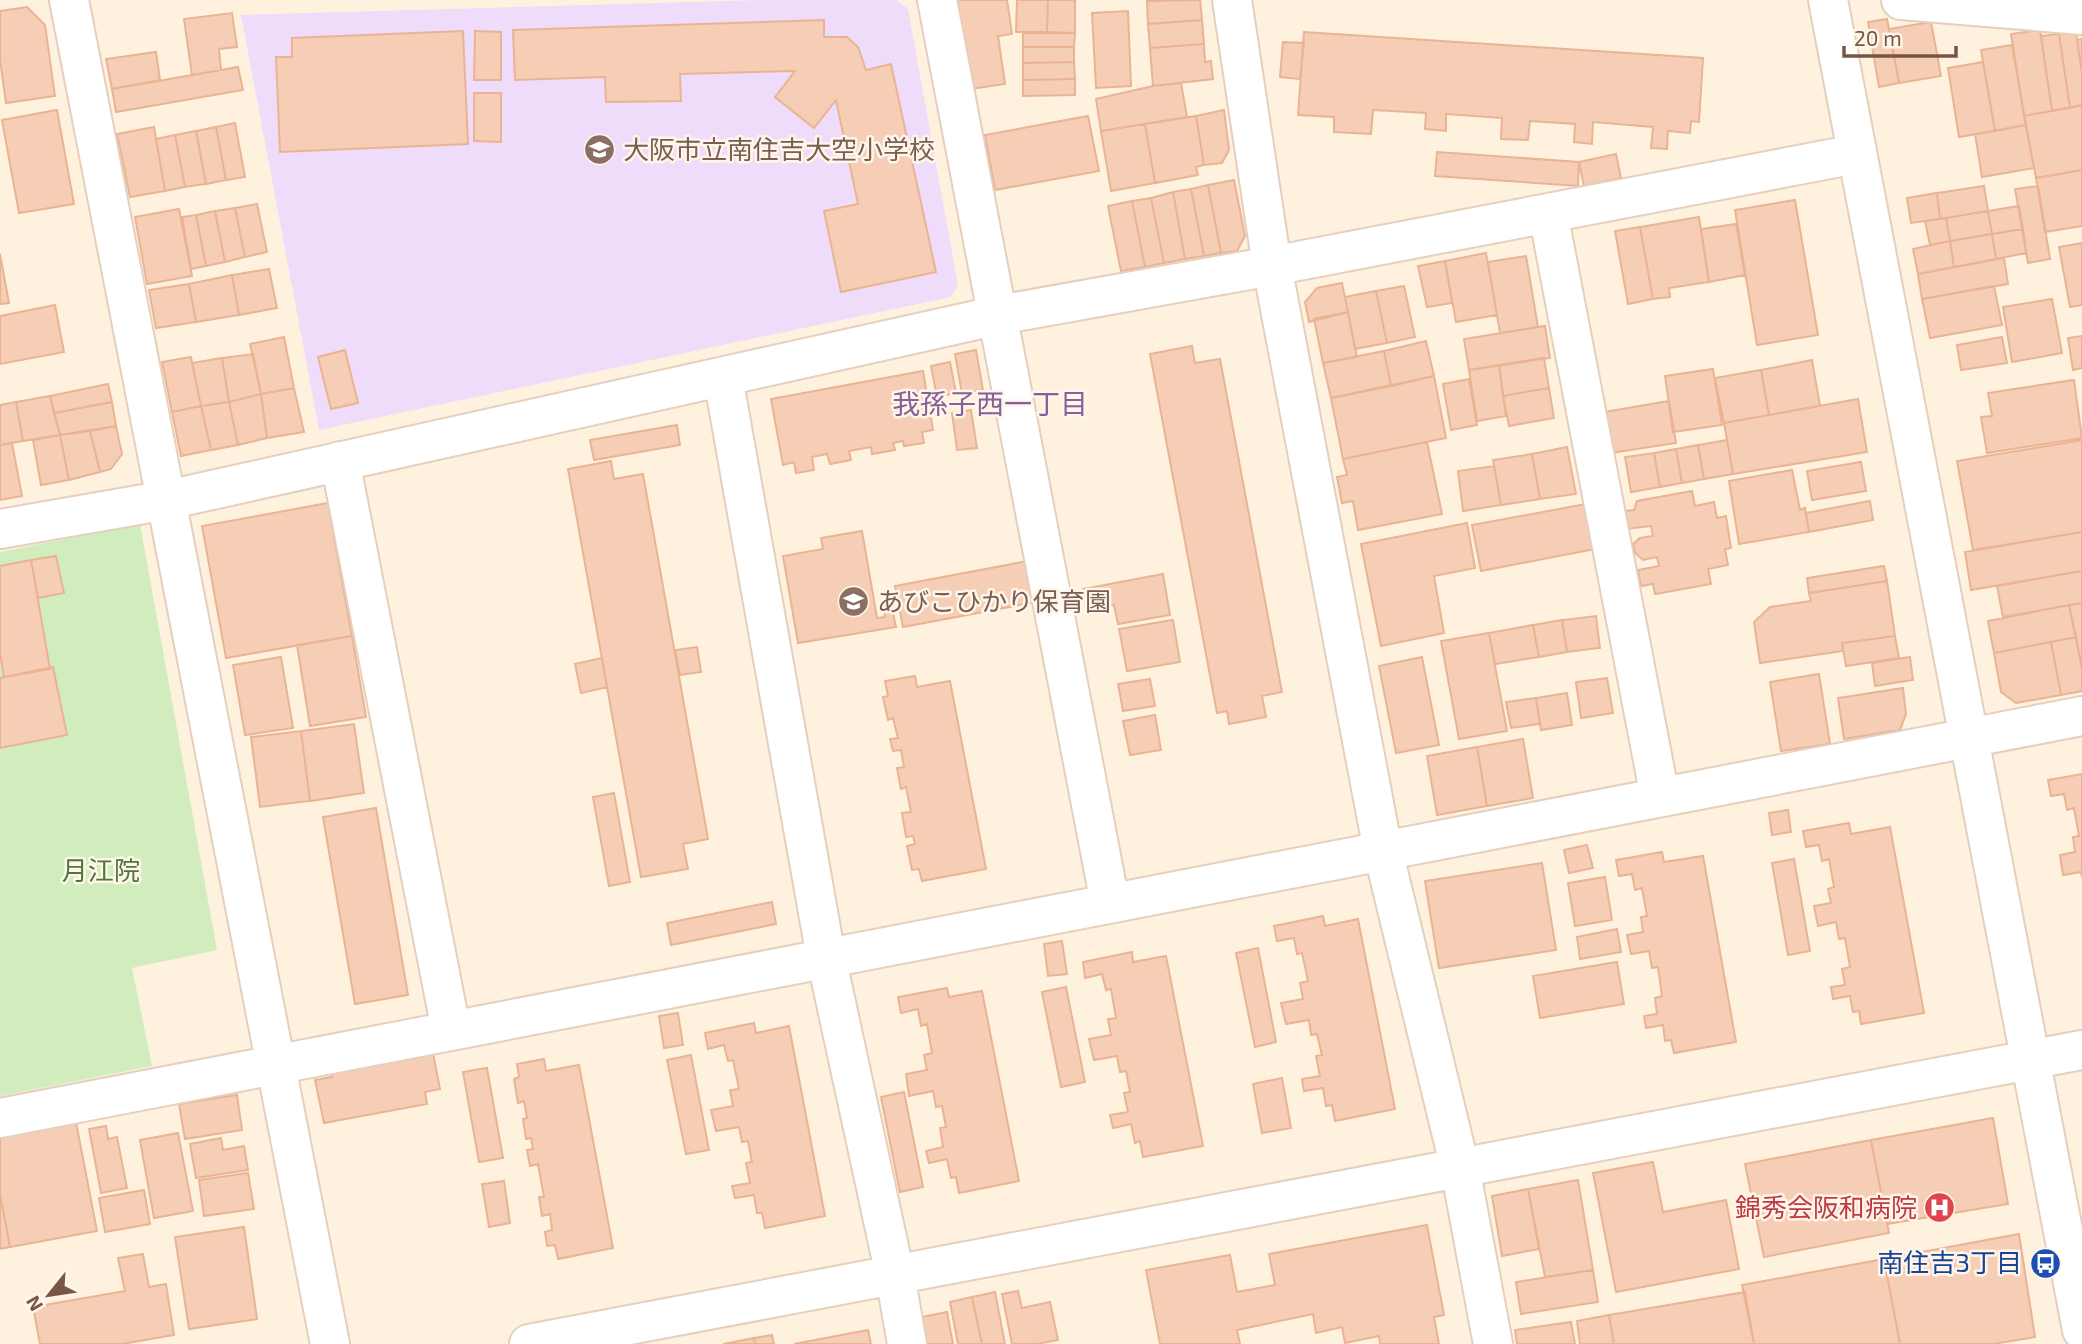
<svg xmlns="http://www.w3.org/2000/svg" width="2082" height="1344" font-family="'Exo 2','Noto Sans JP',sans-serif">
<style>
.education{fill:#efdcfa}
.green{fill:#d1edbd}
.building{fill:#f6ceb5;stroke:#eab393;stroke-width:2}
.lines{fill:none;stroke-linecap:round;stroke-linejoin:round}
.minor-casing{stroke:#e5cfbe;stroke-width:42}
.minor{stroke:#fff;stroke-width:38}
.labels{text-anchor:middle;stroke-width:5;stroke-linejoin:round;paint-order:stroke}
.education-label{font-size:26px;fill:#785e54;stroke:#fff5e8;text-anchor:start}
.park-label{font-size:26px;fill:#4c7839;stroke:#fff5e8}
.health-label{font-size:26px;fill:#be3a42;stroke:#fff5e8;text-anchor:end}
.transit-label{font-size:26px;fill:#164399;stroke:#fff5e8;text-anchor:end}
.neighbourhood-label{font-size:28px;fill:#86609b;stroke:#fff5e8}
</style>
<rect width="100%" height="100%" fill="#fef2df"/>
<path class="education" d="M759 0H897L908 9 958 285 951 297 319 430 241 15Z"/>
<path class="green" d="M140 524 217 950 132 968 152 1066 0 1096V552Z"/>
<path class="building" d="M956 0H1007L1012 34 998 36 1005 84 963 90Z
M1017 0H1048L1047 32H1016Z
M1048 0H1075V33L1047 32Z
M1200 0 1202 20 1148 24 1147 1Z
M27 7 45 25 55 96 6 103 0 60V11Z
M1128 11 1131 86 1096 88 1092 13Z
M232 13 237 47 219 49 221 70 192 75 184 19Z
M1887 19 1899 83 1879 87 1868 22Z
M824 20V37H847L858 47 866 70 891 64 936 272 841 292 824 211 858 204 836 100 814 128 775 97 795 71 680 74 681 101 606 102 605 77 515 80 513 30Z
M1202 20 1204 44 1150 48 1148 24Z
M1931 22 1941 76 1899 83 1889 29Z
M2040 30 2052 111 2024 116 2011 34Z
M463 31 468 144 280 152 276 57H292V38Z
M475 31 501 32V80H474Z
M1304 32 1703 58 1699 122 1691 121 1690 133 1668 131 1667 149 1651 148 1653 127 1593 122 1592 144 1574 142 1575 124 1530 121 1528 140 1501 139 1502 118 1446 114V131L1425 129 1426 113 1373 110 1371 134 1334 132V117L1298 115Z
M2076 32 2082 73V105L2070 108 2059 34Z
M1023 33H1075L1074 47H1023Z
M2059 34 2070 108 2052 111 2041 36Z
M2082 39V73L2077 40Z
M1283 42 1304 43 1300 79 1280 77Z
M1204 44 1205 62 1211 61 1213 79 1153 86 1150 48Z
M2012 45 2026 125 1995 131 1981 50Z
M1023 47H1074V62L1023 63Z
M156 52 160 80 112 89 106 59Z
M1074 62 1075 79 1023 80V63Z
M1983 62 1995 131 1959 137 1948 68Z
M238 67 243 90 116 112 112 89Z
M1075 79V95L1023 96V80Z
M1181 83 1187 117 1101 131 1096 99 1153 86Z
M474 93H501V142L474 141Z
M2082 105V170L2036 178 2024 116Z
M57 110 74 204 19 213 2 120Z
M1224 110 1229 150 1222 163 1204 165 1196 116Z
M1088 116 1099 171 995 190 985 135Z
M1196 116 1204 165 1196 167 1198 175 1155 183 1145 124Z
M235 123 245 177 226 180 216 127Z
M1145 124 1155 183 1111 191 1101 131Z
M2026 125 2034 168 1982 177 1975 134Z
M154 127 165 191 130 197 117 134Z
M216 127 226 180 206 184 196 131Z
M196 131 206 184 185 187 175 135Z
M175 135 185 187 165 191 156 139Z
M1437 152 1579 162 1578 186 1435 176Z
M1616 154 1621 178 1584 186 1579 162Z
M2082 170V226L2045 232 2036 178Z
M1234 180 1245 236 1237 251 1221 253 1208 185Z
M1208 185 1221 253 1204 256 1191 189Z
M1984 186 1988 211 1940 219 1937 193Z
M2038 186 2050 259 2028 263 2015 189Z
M1191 189 1204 256 1185 259 1173 192Z
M1173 192 1185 259 1164 263 1151 198Z
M1937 193 1940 219 1911 223 1907 198Z
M1151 198 1164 263 1145 267 1132 201Z
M1795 200 1818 335 1757 345 1735 210Z
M1132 201 1145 267 1121 271 1108 206Z
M257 204 267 252 245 257 235 208Z
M2019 206 2023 229 1992 234 1988 211Z
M235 208 245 257 225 262 215 211Z
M179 209 192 276 147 284 135 217Z
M215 211 225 262 206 266 196 215Z
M1988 211 1992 234 1950 241 1946 218Z
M196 215 206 266 191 269 182 217Z
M1699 217 1709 282 1669 288 1670 297 1653 299 1640 227Z
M1946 218 1950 241 1930 245 1925 221Z
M1736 224 1745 275 1709 282 1701 229Z
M1640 227 1653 299 1628 304 1615 231Z
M2023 229 2026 253 1996 259 1992 234Z
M1992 234 1996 259 1954 267 1950 241Z
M1950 241 1954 267 1918 274 1913 249Z
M2082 243V305L2070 307 2059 247Z
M1486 253 1497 315 1456 322 1445 261Z
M0 254 9 303 0 304Z
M1526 256 1538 327 1500 333 1488 262Z
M2004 258 2008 284 1922 299 1918 274Z
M1445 261 1452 303 1427 307 1418 266Z
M269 269 277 308 239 315 232 275Z
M232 275 239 315 196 322 189 284Z
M1342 283 1348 312 1309 322 1305 302 1317 288Z
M189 284 196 322 156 328 149 290Z
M1404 286 1415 337 1387 343 1376 291Z
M1994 286 2002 325 1930 338 1922 299Z
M1376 291 1387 343 1355 349 1345 297Z
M2052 299 2062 353 2012 362 2003 307Z
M55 305 64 352 0 364V316Z
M1348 312 1357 357 1323 363 1314 319Z
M1545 326 1550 358 1469 370 1464 339Z
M2082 336V368L2073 370 2068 338Z
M284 337 294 388 261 394 250 344Z
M2002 337 2007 363 1961 370 1957 345Z
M1426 341 1434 376 1391 386 1384 351Z
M1192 346 1195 363 1220 359 1282 692 1262 696 1266 717 1229 724 1227 711 1217 713 1150 354Z
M345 350 358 403 331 409 318 357Z
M976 350 983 390 962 394 955 354Z
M1384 351 1391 386 1331 398 1323 363Z
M253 354 261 394 229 402 222 358Z
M191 357 201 406 172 412 162 362Z
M222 358 229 402 201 406 192 363Z
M1544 358 1549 388 1503 396 1499 365Z
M1812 360 1820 406 1769 415 1761 370Z
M950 362 956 393 937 397 931 366Z
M1499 365 1506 416 1477 421 1469 370Z
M1713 369 1722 425 1673 432 1665 376Z
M1761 370 1769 415 1724 423 1715 378Z
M923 371 933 430 922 432 924 443 904 446 903 441 893 443 895 450 872 454 871 447 849 451 851 460 830 464 827 454 812 457 814 470 796 473 794 462 783 465 771 399Z
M1434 376 1446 438 1343 459 1331 398Z
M1469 379 1477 425 1451 430 1443 384Z
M2074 380 2082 438 1987 453 1981 417 1992 416 1988 393Z
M108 384 112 402 54 413 50 396Z
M294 388 304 432 267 438 261 394Z
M1549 388 1554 418 1509 426 1503 396Z
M261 394 267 438 238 445 229 402Z
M50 396 60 435 23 441 16 402Z
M1858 399 1867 452 1733 474 1724 423Z
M1669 401 1676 443 1611 453 1604 412Z
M16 402 23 441 0 445V405Z
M112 402 116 426 60 435 54 413Z
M229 402 238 445 211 450 201 406Z
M201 406 211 450 181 456 172 412Z
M971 410 977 448 957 450 952 413Z
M677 425 680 445 594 460 590 440Z
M116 426 122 454 111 469 100 472 90 431Z
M90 431 100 472 69 480 60 435Z
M60 435 69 480 41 485 33 440Z
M1727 440 1733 474 1704 479 1698 445Z
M2082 440V532L1973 550 1957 461Z
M1427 442 1442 514 1358 530 1353 501 1342 503 1337 477 1347 475 1343 459Z
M12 443 22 496 0 500V445Z
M1698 445 1704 479 1682 483 1676 449Z
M1567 447 1576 494 1540 499 1532 454Z
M1676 449 1682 483 1660 487 1654 453Z
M1654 453 1660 487 1631 492 1625 457Z
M1532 454 1540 499 1501 505 1493 460Z
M611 461 614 479 643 474 708 839 683 844 688 869 641 877 568 469Z
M1861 462 1866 491 1812 500 1807 471Z
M1494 466 1501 505 1463 511 1458 471Z
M1792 470 1800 510 1805 508 1809 532 1739 544 1729 481Z
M1692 491 1695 506 1714 502 1717 518 1726 516 1731 548 1725 549 1728 565 1708 569 1711 584 1655 594 1653 584 1641 586 1638 570 1659 566 1657 557 1643 560 1635 553 1633 544 1640 538 1653 536 1651 526 1626 529 1624 511 1634 510 1637 501Z
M1870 501 1873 520 1809 532 1806 513Z
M328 503 352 636 226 658 202 526Z
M1586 504 1595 549 1481 571 1472 525Z
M1467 523 1475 568 1434 576 1444 633 1381 646 1361 544Z
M862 531 877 618 885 617 884 610 892 609 896 627 798 643 783 556 823 549 821 538Z
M2082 532V571L1971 590 1965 552Z
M56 556 64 593 38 598 31 560Z
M31 560 50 669 4 677 0 654V566Z
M1028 561 1036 602 903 627 895 586Z
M1884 566 1887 581 1809 593 1807 578Z
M2082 571V603L2003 617 1997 586Z
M1163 574 1170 615 1118 624 1114 605 1087 610 1083 589Z
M1887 581 1895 636 1842 643 1843 651 1760 663 1754 622 1770 607 1811 601 1809 593Z
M2082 603V669L2069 605Z
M2069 605 2076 637 1994 653 1988 621Z
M1596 616 1600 648 1567 652 1562 620Z
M1173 620 1180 662 1127 671 1119 629Z
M1562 620 1567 652 1539 657 1533 625Z
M1533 625 1539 657 1495 664 1489 633Z
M1489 633 1507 731 1459 739 1441 641Z
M352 636 366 717 310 726 297 645Z
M1895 636 1899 658 1846 666 1842 643Z
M2076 637 2082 669V691L2061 695 2051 642Z
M2051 642 2061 695 2016 703 2001 692 1994 653Z
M697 647 701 672 680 675 675 650Z
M281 657 293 728 245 735 233 665Z
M1422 657 1439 745 1396 753 1379 666Z
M1910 657 1913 680 1875 686 1872 663Z
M602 658 607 687 581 693 575 664Z
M53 667 67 735 0 748V678Z
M1819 674 1830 744 1781 751 1770 682Z
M915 676 917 687 950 681 986 869 922 881 919 869 912 870 907 846 915 844 913 836 906 837 902 813 911 812 906 787 901 789 897 768 904 767 901 750 893 751 890 739 898 738 893 718 888 720 883 697 888 696 885 681Z
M1607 678 1613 713 1581 718 1576 682Z
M1150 679 1155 706 1123 711 1118 684Z
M1903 688 1906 714 1900 730 1844 739 1838 698Z
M1567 693 1572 725 1541 730 1536 698Z
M1536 698 1540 724 1511 728 1506 702Z
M1155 715 1161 750 1130 755 1123 721Z
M354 724 364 793 310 801 301 731Z
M301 731 310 801 260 807 251 737Z
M1523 739 1533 798 1487 806 1477 747Z
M1477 747 1487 806 1437 815 1427 756Z
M2082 774V877L2081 872 2063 875 2060 855 2075 852 2073 837 2079 836 2074 808 2067 810 2064 794 2051 796 2048 780Z
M614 793 630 882 609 886 593 797Z
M376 808 408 995 355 1004 323 817Z
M1788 810 1791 832 1772 835 1769 813Z
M1849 823 1851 834 1890 827 1924 1013 1861 1024 1859 1011 1853 1012 1850 996 1833 999 1831 987 1845 985 1842 969 1850 967 1845 938 1839 939 1836 922 1818 926 1814 906 1831 903 1828 889 1834 887 1829 859 1822 861 1819 845 1806 847 1803 831Z
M1587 845 1593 868 1569 873 1564 850Z
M1662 852 1664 862 1703 856 1736 1042 1674 1053 1671 1040 1665 1041 1663 1025 1646 1028 1644 1016 1657 1014 1655 998 1662 996 1658 967 1652 968 1649 951 1631 954 1627 935 1643 932 1641 917 1647 916 1642 888 1635 890 1632 874 1619 876 1616 860Z
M1794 859 1810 951 1788 955 1772 863Z
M1542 863 1556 950 1439 968 1425 881Z
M1605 877 1612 920 1575 926 1568 883Z
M772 902 776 924 671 945 667 923Z
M1323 916 1325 926 1358 919 1395 1109 1335 1121 1332 1105 1326 1106 1323 1088 1304 1091 1302 1079 1320 1076 1316 1056 1322 1055 1317 1034 1311 1035 1309 1020 1286 1024 1281 1003 1303 999 1300 983 1308 981 1302 953 1297 954 1294 938 1277 941 1274 926Z
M1617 929 1621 952 1580 959 1577 937Z
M1062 941 1067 974 1048 976 1044 944Z
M1258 948 1276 1042 1255 1047 1236 953Z
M1132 952 1133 962 1166 956 1203 1146 1143 1157 1140 1141 1135 1143 1131 1124 1113 1128 1110 1115 1128 1112 1124 1093 1130 1092 1126 1071 1120 1072 1117 1056 1094 1060 1089 1039 1111 1035 1108 1019 1116 1018 1111 989 1106 990 1102 974 1085 978 1083 962Z
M1617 962 1624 1004 1540 1018 1533 976Z
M1066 987 1085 1082 1061 1087 1042 992Z
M947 988 949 997 982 991 1019 1181 959 1193 956 1177 951 1178 947 1159 929 1163 926 1151 943 1147 940 1128 946 1127 942 1106 936 1107 933 1091 909 1096 906 1074 927 1070 924 1055 932 1053 927 1024 921 1026 918 1009 901 1013 898 997Z
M678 1013 683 1045 664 1048 659 1016Z
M754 1023 756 1033 789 1026 825 1216 765 1228 762 1213H757L754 1195 735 1198 732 1186 750 1183 746 1163 752 1162 748 1141 742 1142 739 1127 716 1131 711 1110 733 1106 730 1090 739 1089 733 1060 728 1061 724 1045 708 1049 705 1033Z
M432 1048 440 1089 425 1092 427 1104 324 1123 315 1080 332 1077 330 1067Z
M691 1055 709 1150 686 1154 667 1060Z
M544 1059 546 1071 579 1065 613 1248 558 1259 555 1245 547 1246 545 1232 552 1230 550 1214 542 1216 539 1197H544L538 1164 530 1166 527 1150 533 1149 531 1138 526 1139 523 1119 527 1118 524 1101 518 1103 514 1079 519 1077 517 1064Z
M487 1068 503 1158 479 1162 463 1072Z
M1282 1078 1291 1128 1262 1133 1253 1084Z
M904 1092 923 1187 900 1192 881 1097Z
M237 1095 242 1130 185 1139 179 1104Z
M75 1117 97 1231 10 1247 0 1194V1131Z
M1993 1118 2008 1204 1887 1224 1871 1140Z
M106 1126 108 1139 117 1137 127 1188 101 1193 89 1129Z
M178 1133 193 1211 154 1218 140 1140Z
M221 1138 223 1150 244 1146 248 1170 196 1178 190 1144Z
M1871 1140 1889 1233 1764 1257 1745 1164Z
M1653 1162 1663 1212 1726 1200 1739 1269 1616 1292 1593 1173Z
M248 1173 254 1209 204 1216 199 1180Z
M1578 1180 1593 1270 1545 1277 1528 1189Z
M504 1181 510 1223 489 1227 482 1184Z
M1528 1189 1539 1249 1502 1256 1492 1196Z
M144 1190 150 1224 105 1232 99 1198Z
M0 1194 10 1247 0 1249Z
M1427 1225 1444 1315 1434 1317 1439 1344H1380L1379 1336 1345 1343 1342 1327 1316 1333 1313 1314 1237 1330 1240 1344H1160L1146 1270 1230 1255 1237 1292 1275 1285 1269 1254Z
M244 1227 257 1319 189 1329 175 1237Z
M2019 1234 2035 1337 1993 1344H1900L1884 1259Z
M143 1254 149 1287 166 1284 174 1335 122 1344H40L33 1307 125 1291 118 1258Z
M1884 1259 1900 1344H1754L1742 1285Z
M1593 1270 1598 1302 1521 1314 1516 1282Z
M1018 1291 1022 1308 1050 1302 1058 1340 1037 1344H1012L1002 1294Z
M995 1292 1005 1344H982L972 1297Z
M1745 1292 1754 1344H1614L1609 1315Z
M972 1297 982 1344H958L950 1302Z
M947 1312 953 1344H922L917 1318Z
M1609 1315 1614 1344H1580L1577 1321Z
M1571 1322 1575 1344H1517L1515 1330Z
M868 1330 871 1344H794Z
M772 1335 774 1344H755L754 1338Z
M754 1338 755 1344H723Z"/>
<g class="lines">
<defs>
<path id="minor" d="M69 0 330 1344
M937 0 1110 903
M1232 0 1272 266 1383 851 1460 1168 1493 1344
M1828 0 2082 1330
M1901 0 2082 15
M1548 213 1660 797
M723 377 826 957 895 1275 907 1344
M340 461 451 1030
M0 529 167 500 999 315 1272 266 1856 154
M0 1118 2082 716
M529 1344 2082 1050"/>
</defs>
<use href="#minor" class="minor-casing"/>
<use href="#minor" class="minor"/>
</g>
<defs>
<symbol id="school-disc" viewBox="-11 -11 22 22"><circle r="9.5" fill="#8d6e63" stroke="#fff5e8"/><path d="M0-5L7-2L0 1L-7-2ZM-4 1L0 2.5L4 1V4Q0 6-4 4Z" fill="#fff"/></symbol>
<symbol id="hospital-disc" viewBox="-11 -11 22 22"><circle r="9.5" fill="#e0444e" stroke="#fff5e8"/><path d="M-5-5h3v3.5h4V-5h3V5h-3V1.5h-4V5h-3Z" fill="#fff"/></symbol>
<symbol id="bus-disc" viewBox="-11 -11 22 22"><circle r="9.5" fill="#1a4fb4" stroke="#fff5e8"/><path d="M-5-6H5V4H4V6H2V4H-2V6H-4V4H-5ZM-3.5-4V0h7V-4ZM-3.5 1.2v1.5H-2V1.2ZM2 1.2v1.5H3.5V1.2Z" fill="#fff"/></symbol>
</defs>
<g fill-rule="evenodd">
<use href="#school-disc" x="582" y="132" width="35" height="35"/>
<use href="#school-disc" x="836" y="584" width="35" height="35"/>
<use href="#hospital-disc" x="1922" y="1190" width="35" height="35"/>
<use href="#bus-disc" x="2028" y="1246" width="35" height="35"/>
</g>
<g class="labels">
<g class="education-label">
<text x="623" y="159">大阪市立南住吉大空小学校</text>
<text x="877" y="611">あびこひかり保育園</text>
</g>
<g class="park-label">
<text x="101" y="880">月江院</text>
</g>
<g class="health-label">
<text x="1917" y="1217">錦秀会阪和病院</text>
</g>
<g class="transit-label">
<text x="2022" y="1272">南住吉3丁目</text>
</g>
<g class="neighbourhood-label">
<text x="990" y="414">我孫子西一丁目</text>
</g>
</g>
<g transform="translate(49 1295) rotate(240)" stroke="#fff5e8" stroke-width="5" paint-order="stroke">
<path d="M0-5L12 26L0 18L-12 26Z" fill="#775645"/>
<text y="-10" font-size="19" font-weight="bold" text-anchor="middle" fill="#775645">N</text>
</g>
<path d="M1844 46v10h112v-10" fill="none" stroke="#775645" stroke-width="3.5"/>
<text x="1854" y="46" font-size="21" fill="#775645" stroke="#fff5e8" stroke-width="5" paint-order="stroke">20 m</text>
</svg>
